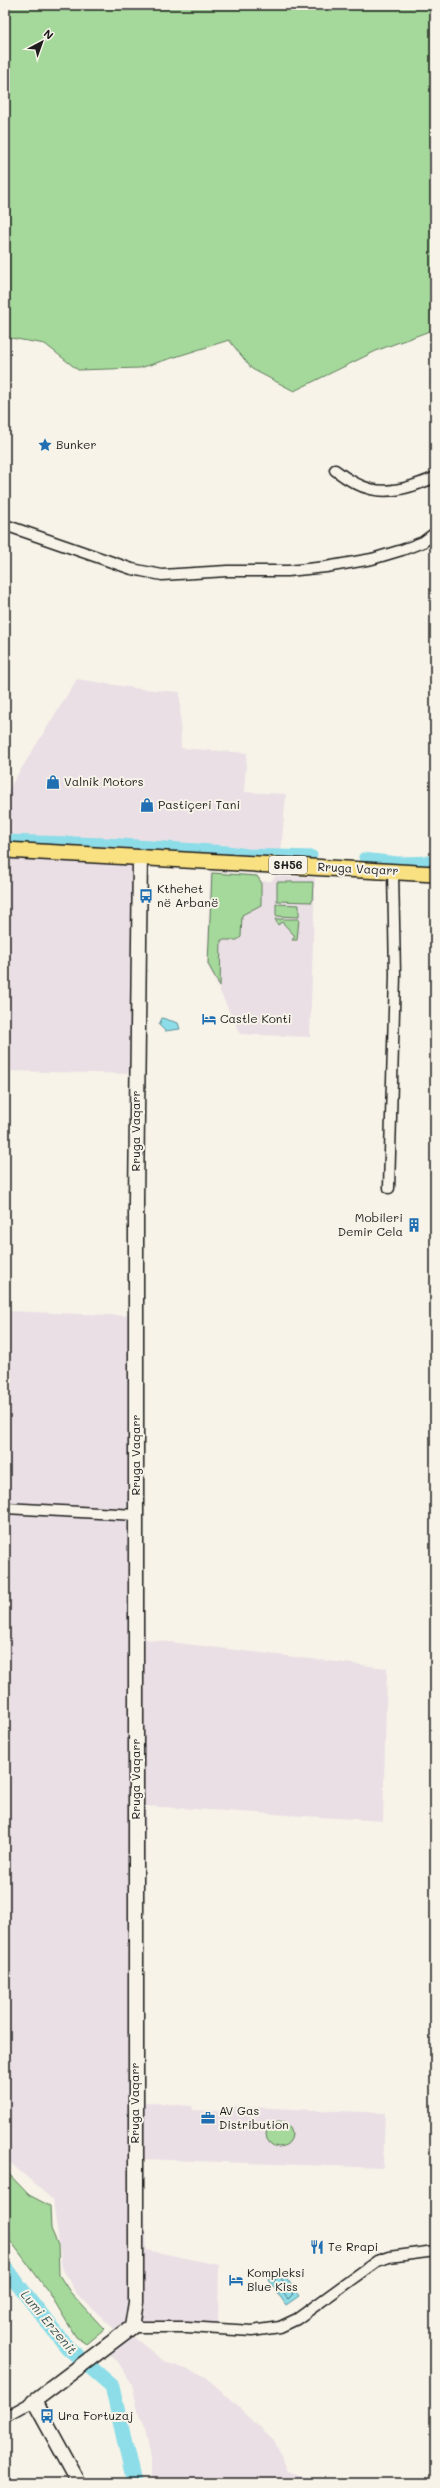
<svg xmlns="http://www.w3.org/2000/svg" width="440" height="2488" font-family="Mali,sans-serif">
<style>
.built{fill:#eadfe5}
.green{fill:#a5d99b;stroke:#607a5c}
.water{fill:#8ddde8;stroke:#609096}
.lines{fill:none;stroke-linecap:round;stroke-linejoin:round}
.shore{stroke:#49696e;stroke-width:1}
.canal{stroke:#8ddde8;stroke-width:9}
.river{stroke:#8ddde8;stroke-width:15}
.street-casing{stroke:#1c1c1c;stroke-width:13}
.secondary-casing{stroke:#1c1c1c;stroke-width:17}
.primary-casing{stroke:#1c1c1c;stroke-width:18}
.street{stroke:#f7f3e8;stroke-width:10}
.secondary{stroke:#f7f3e8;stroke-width:14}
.primary{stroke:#f9e181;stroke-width:15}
.labels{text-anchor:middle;stroke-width:4;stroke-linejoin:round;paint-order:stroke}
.shield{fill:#f7f3e8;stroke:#5e5c59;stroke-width:1}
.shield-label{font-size:11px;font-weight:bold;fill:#1c1c1c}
.poi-label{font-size:12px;fill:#1c1c1c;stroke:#f7f3e8;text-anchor:start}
.street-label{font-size:12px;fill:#1c1c1c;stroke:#f7f3e8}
.water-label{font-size:13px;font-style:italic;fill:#3e5659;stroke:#f7f3e8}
</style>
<rect width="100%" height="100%" fill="#f7f3e8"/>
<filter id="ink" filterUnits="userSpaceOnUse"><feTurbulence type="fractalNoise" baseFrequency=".025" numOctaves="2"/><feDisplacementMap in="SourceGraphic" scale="8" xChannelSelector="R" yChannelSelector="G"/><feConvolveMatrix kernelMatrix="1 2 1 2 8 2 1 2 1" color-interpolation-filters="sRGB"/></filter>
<g filter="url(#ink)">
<path class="built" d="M77 679 141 689 180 692 181 748 247 753 244 792 286 794 280 865 140 857 137 1074 5 1071V795Z
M210 872 257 875 261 881H271L276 876 315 878 310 1037 240 1034 207 964Z
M5 1311 136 1316 145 1639 387 1668 383 1821 146 1806 141 2035 142 2163 147 2250 219 2265 218 2327 145 2323 114 2329 76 2293 62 2268 53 2200 5 2158Z
M144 2102 192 2106 193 2110 223 2111 224 2106 385 2113 383 2168 143 2159Z
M131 2335 165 2362 204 2375 274 2440 288 2471 305 2477 309 2483H150V2452L146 2433 139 2415 132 2384 118 2362 109 2354 125 2342Z"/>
<path class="green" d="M5 5H435V329L378 350 294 391 252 369 229 340 140 368 78 370 45 344 5 337Z
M212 873 257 876 261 882V905L242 915 241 937 237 940H221L220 986 208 964Z
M277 882H313L312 902 277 901Z
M276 904 299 905V917L276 916Z
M275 919H299L297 940H292L295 936 282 922 278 925Z
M266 2134a13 13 0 1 1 26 0a13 13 0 1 1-26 0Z
M5 2170 29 2195 50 2206 51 2229 58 2245 59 2275 70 2292 104 2329 86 2344 76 2337 50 2294 13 2244 5 2237Z"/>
<path class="water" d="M162 1018 178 1023 180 1029 165 1031 159 1025Z
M281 2270 299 2296 286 2305 268 2279Z"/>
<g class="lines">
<path class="shore" d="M279 2276 293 2294 288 2299 274 2282Z"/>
<path class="canal" d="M5 839 106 842 228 850 247 853 313 855
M363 857 398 861 435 860"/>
<path class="river" d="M5 2268 67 2347 112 2386 134 2483"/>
<defs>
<path id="street" d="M335 470C361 490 380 496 412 486 420 483 428 481 435 477
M5 525 132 569 162 575 227 571H288L326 567 372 559 402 550 423 542 435 533
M389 1188 395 975 393 871
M5 1508 136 1515
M132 2327H187L252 2331 280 2327 297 2319 377 2261 389 2257 435 2251
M5 2417 34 2401"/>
<path id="secondary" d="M79 2483 34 2401 132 2327 136 2302V1201L140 857"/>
<path id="primary" d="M5 850 435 874"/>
</defs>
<use href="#street" class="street-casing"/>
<use href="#secondary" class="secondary-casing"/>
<use href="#primary" class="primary-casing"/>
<use href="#street" class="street"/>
<use href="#secondary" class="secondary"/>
<use href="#primary" class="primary"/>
</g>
</g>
<defs>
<symbol id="sight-bare" viewBox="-9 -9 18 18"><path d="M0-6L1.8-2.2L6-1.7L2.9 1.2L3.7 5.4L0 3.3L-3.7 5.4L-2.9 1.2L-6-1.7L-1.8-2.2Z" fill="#1f6fb2" stroke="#f7f3e8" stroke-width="2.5" paint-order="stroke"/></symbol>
<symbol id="shop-bare" viewBox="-9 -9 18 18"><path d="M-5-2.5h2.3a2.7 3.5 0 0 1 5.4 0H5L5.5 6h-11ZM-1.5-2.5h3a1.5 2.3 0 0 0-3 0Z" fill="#1f6fb2" stroke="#f7f3e8" stroke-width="2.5" paint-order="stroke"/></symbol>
<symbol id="bus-bare" viewBox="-9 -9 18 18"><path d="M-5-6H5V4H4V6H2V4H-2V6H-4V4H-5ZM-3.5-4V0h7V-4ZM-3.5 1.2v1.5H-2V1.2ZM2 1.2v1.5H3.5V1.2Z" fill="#1f6fb2" stroke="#f7f3e8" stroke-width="2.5" paint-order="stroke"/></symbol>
<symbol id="hotel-bare" viewBox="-9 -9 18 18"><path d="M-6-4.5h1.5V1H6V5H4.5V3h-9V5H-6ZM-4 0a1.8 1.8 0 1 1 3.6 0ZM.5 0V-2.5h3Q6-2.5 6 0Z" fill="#1f6fb2" stroke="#f7f3e8" stroke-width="2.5" paint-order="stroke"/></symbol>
<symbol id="building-bare" viewBox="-9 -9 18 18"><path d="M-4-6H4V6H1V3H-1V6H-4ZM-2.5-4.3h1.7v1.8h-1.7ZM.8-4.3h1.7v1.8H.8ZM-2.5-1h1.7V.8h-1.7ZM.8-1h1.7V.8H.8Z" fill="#1f6fb2" stroke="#f7f3e8" stroke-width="2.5" paint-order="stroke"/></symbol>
<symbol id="office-bare" viewBox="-9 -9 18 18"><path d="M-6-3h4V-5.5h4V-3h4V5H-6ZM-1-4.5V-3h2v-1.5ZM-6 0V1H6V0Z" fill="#1f6fb2" stroke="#f7f3e8" stroke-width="2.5" paint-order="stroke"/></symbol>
<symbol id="restaurant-bare" viewBox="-9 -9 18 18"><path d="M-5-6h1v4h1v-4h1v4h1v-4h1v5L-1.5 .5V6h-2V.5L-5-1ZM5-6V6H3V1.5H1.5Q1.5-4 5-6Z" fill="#1f6fb2" stroke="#f7f3e8" stroke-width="2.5" paint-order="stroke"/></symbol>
</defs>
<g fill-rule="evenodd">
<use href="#sight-bare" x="35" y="435" width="20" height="20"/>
<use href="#shop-bare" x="43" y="772" width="20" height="20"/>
<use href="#shop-bare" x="137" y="795" width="20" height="20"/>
<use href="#bus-bare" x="136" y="886" width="20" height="20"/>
<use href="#hotel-bare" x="199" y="1009" width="20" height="20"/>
<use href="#building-bare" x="404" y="1215" width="20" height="20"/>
<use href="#office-bare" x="198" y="2108" width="20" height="20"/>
<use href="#restaurant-bare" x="307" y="2237" width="20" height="20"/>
<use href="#hotel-bare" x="226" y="2270" width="20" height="20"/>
<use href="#bus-bare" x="37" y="2406" width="20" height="20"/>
</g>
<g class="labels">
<rect class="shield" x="269" y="856" width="38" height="18" rx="3"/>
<g class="shield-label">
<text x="288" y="869">SH56</text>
</g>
<g class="poi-label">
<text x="56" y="449">Bunker</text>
<text x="64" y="786">Valnik Motors</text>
<text x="158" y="809">Pastiçeri Tani</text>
<text x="157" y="893">Kthehet<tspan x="157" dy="14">në Arbanë</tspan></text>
<text x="220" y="1023">Castle Konti</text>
<text x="403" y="1222" text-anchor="end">Mobileri<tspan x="403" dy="14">Demir Cela</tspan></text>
<text x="219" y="2115">AV Gas<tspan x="219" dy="14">Distribution</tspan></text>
<text x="328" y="2251">Te Rrapi</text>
<text x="247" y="2277">Kompleksi<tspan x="247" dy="14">Blue Kiss</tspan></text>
<text x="58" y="2420">Ura Fortuzaj</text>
</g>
<g class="street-label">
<text transform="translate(358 869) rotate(3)" y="4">Rruga Vaqarr</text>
<text transform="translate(136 1131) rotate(-90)" y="4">Rruga Vaqarr</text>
<text transform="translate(136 1455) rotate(-90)" y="4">Rruga Vaqarr</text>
<text transform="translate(136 1779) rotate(-90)" y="4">Rruga Vaqarr</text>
<text transform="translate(135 2103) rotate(-90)" y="4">Rruga Vaqarr</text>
</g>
<g class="water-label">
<text transform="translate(49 2322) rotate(50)" y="5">Lumi Erzenit</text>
</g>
</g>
<rect width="440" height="2488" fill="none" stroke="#f7f3e8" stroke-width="20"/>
<rect x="10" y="10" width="420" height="2468" fill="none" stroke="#1c1c1c" stroke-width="1.5" filter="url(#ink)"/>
<g transform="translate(42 42) rotate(41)" stroke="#f7f3e8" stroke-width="3" paint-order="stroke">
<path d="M0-3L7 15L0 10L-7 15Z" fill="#1c1c1c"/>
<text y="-6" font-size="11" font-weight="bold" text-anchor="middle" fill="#1c1c1c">N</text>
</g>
</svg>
